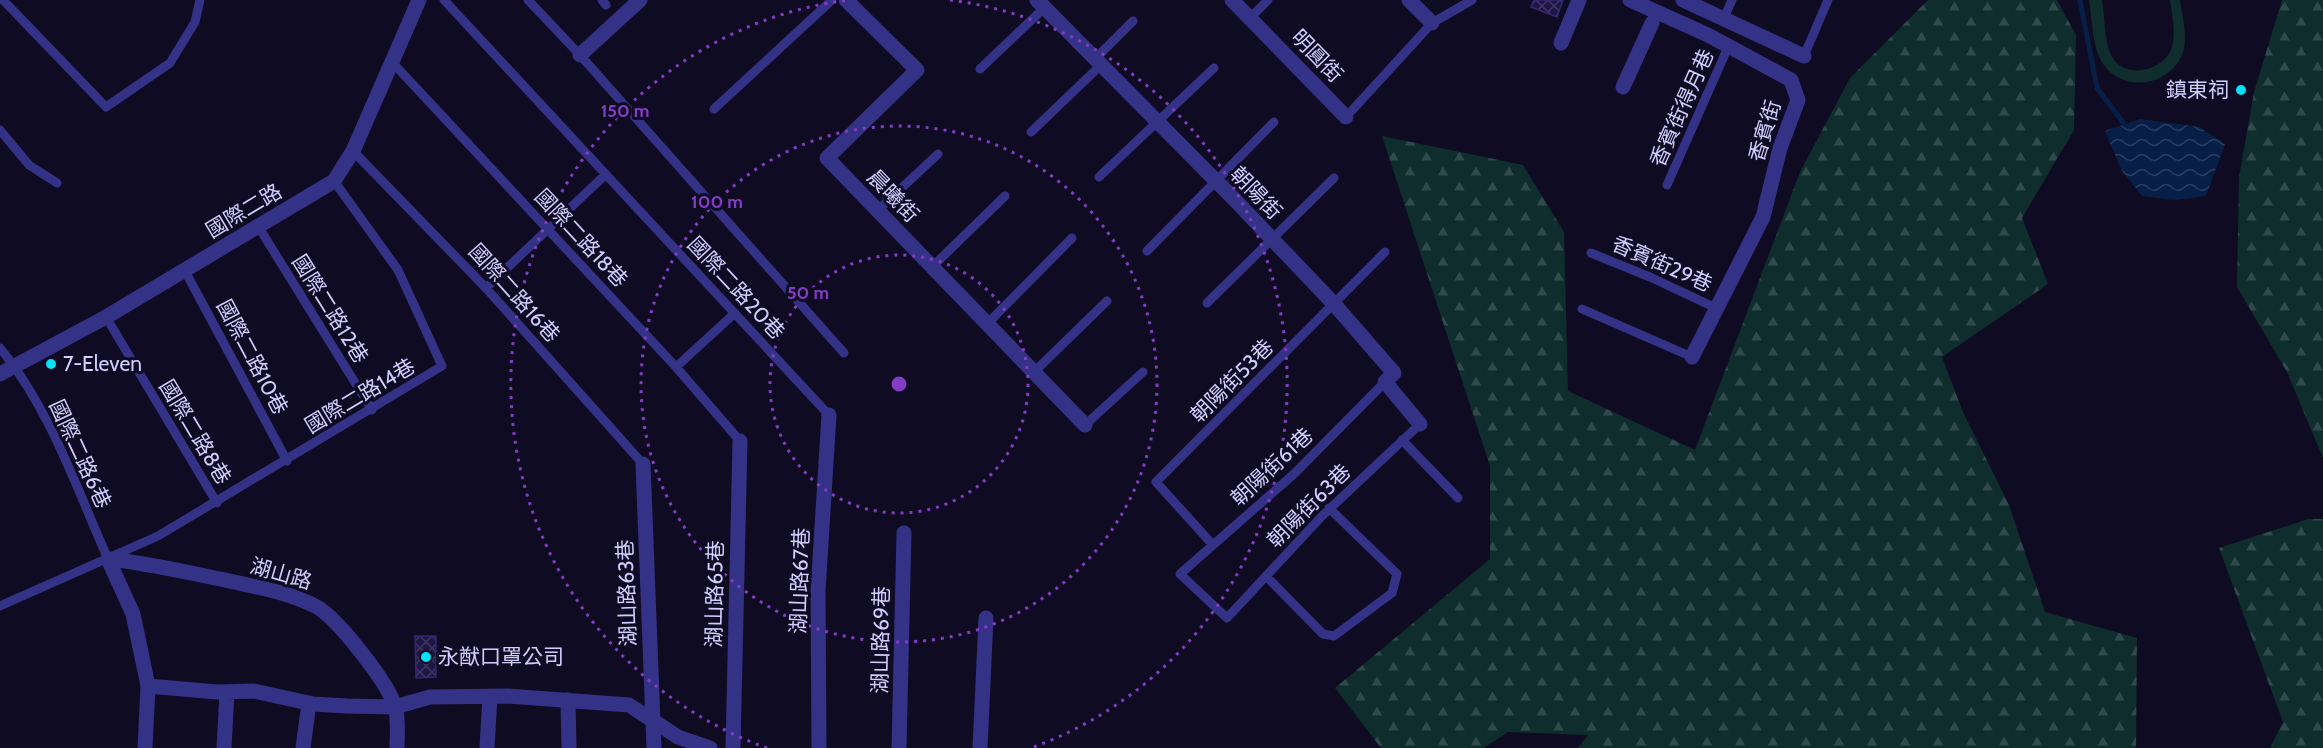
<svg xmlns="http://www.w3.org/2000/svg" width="2323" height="748" font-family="Cabin,'Noto Sans TC',sans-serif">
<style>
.forest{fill:url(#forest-firs)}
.pitch{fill:#0e2d2c}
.water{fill:url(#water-waves)}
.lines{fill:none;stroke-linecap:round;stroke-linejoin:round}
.stream{stroke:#071f46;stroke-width:5}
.building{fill:url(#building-cross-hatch);stroke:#342673;stroke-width:1.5}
.service{stroke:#343286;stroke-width:9}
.minor{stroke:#343286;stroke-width:15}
.ring{fill:none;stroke:#843cc5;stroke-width:3;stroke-dasharray:3 6}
.poi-dot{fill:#00e3f8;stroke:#0f0b23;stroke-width:2}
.labels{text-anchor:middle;stroke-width:6;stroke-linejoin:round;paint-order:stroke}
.street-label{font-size:21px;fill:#d2cdff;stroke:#0f0b23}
.poi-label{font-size:21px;fill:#d2cdff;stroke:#0f0b23;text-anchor:start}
.centre{fill:#843cc5;stroke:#0f0b23;stroke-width:3}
.ring-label{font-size:18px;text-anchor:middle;font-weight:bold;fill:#843cc5;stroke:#0f0b23;stroke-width:6;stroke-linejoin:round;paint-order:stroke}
</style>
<defs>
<pattern id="forest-firs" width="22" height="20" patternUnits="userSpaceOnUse" patternTransform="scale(1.5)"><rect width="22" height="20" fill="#0e2d2c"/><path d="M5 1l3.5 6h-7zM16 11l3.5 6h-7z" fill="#304a4c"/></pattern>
<pattern id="water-waves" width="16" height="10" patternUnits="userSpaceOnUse" patternTransform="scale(1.5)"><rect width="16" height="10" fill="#071f46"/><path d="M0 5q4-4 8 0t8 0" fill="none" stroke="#2a3e62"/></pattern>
<pattern id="building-cross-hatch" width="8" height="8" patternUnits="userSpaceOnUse" patternTransform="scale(1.5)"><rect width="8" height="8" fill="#1f1645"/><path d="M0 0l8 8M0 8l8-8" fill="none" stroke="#3f3761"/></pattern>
</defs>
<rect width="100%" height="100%" fill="#0f0b23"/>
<path class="forest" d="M1928 0H2057L2076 35 2074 130 2022 218 2048 284 1942 357 1963 412 2009 505 2045 612 2137 638 2136 748H1578L1588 735 1508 732 1484 748H1381L1335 688 1490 559V466L1382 136 1523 165 1564 232 1568 391 1695 450 1800 172 1850 78Z
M2282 0H2323V458L2287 372 2237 287 2239 177 2254 92Z
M2308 519H2323V748H2270L2283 722 2219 548Z"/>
<path class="pitch" d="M2089 0H2102C2105 17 2104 40 2111 55 2123 80 2161 72 2171 50 2177 34 2172 17 2170 0H2180C2182 16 2189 39 2182 55 2167 89 2118 93 2100 59 2092 42 2092 19 2089 0Z"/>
<path class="water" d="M2140 119 2199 127 2225 144 2206 196 2175 200 2142 196 2122 171 2105 131Z"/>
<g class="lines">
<path class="stream" d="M2080 0 2097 88 2125 125"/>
</g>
<path class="building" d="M1534 0H1563L1557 17 1531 7Z
M415 636H436V677L416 678Z"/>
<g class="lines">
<path class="service" d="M3 0 106 107 170 63 195 22 200 0
M444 0 829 415
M528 0 580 55 844 353
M602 0 606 5
M1250 18 1268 0
M1724 18 1732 0
M1804 56 1828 0
M1095 59 1133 21
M392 62 676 367 740 441
M980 69 1044 8
M714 109 832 0
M1346 117 1432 23 1472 0
M0 130 29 165 57 183
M1031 132 1101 65
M353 151 486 288 643 464
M1099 177 1214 68
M1667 185 1729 45
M877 211 938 154
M258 226 372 410
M1147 251 1274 122
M1591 253 1650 277 1718 309
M932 267 1005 196
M185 271 287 461
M486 288 606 174
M1207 303 1334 178
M1582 309 1692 357
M106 317 217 503
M987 324 1072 238
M0 348C50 409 76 487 108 559
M676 367 735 313
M1034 372 1107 301
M1385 382 1295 473 1180 574 1227 618 1322 516 1420 424
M1085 425 1143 372
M1402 440 1458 498
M1213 545 1156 482 1385 252
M1266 576 1323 634 1334 636 1392 593 1397 574 1329 508
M0 606 158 536 442 366 398 270 334 181"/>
<path class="minor" d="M846 0 917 70 827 158 1085 425
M1037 0 1234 199 1334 304 1394 373 1385 382 1420 424
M1232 0 1346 117
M1409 0 1432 23
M1630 0 1708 35 1791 80 1798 100 1780 148 1763 217 1692 357
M1683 0 1804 56
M1561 43 1579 0
M580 55 640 0
M1623 87 1652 23
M0 374 106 317 334 181 353 151 419 0
M643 464 654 748
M108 559C148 563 185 572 225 580 255 587 289 592 317 607 338 619 389 684 395 707 399 719 397 735 397 748
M108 559 133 614 148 686 145 748
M148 686 217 692 254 691 313 704 347 706 395 707 430 697 508 696 629 705 678 737 710 748
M568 700 569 748
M224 748 227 692
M303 748 309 703
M487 748 490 696
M733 748 740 441
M819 748 818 591 829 415
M899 748 904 533
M980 748 986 618"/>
</g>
<g class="ring">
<circle cx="899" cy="384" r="129"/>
<circle cx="899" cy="384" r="258"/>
<path d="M767 748A387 387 0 0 1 848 0M950 0A387 387 0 0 1 1031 748"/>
</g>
<g class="poi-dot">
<circle cx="2241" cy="90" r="6"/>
<circle cx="51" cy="364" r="6"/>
<circle cx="426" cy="657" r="6"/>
</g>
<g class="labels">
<g class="street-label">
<text transform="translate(1317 56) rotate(46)" y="7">明圓街</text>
<text transform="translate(1682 108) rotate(-66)" y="7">香賓街得月巷</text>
<text transform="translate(1765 131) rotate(-73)" y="7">香賓街</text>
<text transform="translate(1256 193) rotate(46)" y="7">朝陽街</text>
<text transform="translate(893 196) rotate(46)" y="7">晨曦街</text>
<text transform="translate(244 211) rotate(-31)" y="7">國際二路</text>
<text transform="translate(581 238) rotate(47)" y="7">國際二路18巷</text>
<text transform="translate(1662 264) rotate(24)" y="7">香賓街29巷</text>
<text transform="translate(736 288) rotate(47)" y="7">國際二路20巷</text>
<text transform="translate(514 293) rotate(48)" y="7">國際二路16巷</text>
<text transform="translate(330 309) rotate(58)" y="7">國際二路12巷</text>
<text transform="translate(252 357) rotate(62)" y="7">國際二路10巷</text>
<text transform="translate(1232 381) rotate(-45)" y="7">朝陽街53巷</text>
<text transform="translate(360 396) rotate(-31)" y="7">國際二路14巷</text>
<text transform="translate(195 432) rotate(59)" y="7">國際二路8巷</text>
<text transform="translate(80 454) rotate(65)" y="7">國際二路6巷</text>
<text transform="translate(1272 467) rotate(-43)" y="7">朝陽街61巷</text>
<text transform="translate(1309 506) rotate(-45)" y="7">朝陽街63巷</text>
<text transform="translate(281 574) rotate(16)" y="7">湖山路</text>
<text transform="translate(800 581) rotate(-88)" y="7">湖山路67巷</text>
<text transform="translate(627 593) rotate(-92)" y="7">湖山路63巷</text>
<text transform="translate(715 594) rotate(-89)" y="7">湖山路65巷</text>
<text transform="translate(881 640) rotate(-89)" y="7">湖山路69巷</text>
</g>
<g class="poi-label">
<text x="2229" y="97" text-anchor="end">鎮東祠</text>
<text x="63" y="371">7-Eleven</text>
<text x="438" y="664">永猷口罩公司</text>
</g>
</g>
<circle cx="899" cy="384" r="9" class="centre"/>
<g class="ring-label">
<text x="625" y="117">150 m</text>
<text x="717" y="208">100 m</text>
<text x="808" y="299">50 m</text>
</g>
</svg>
